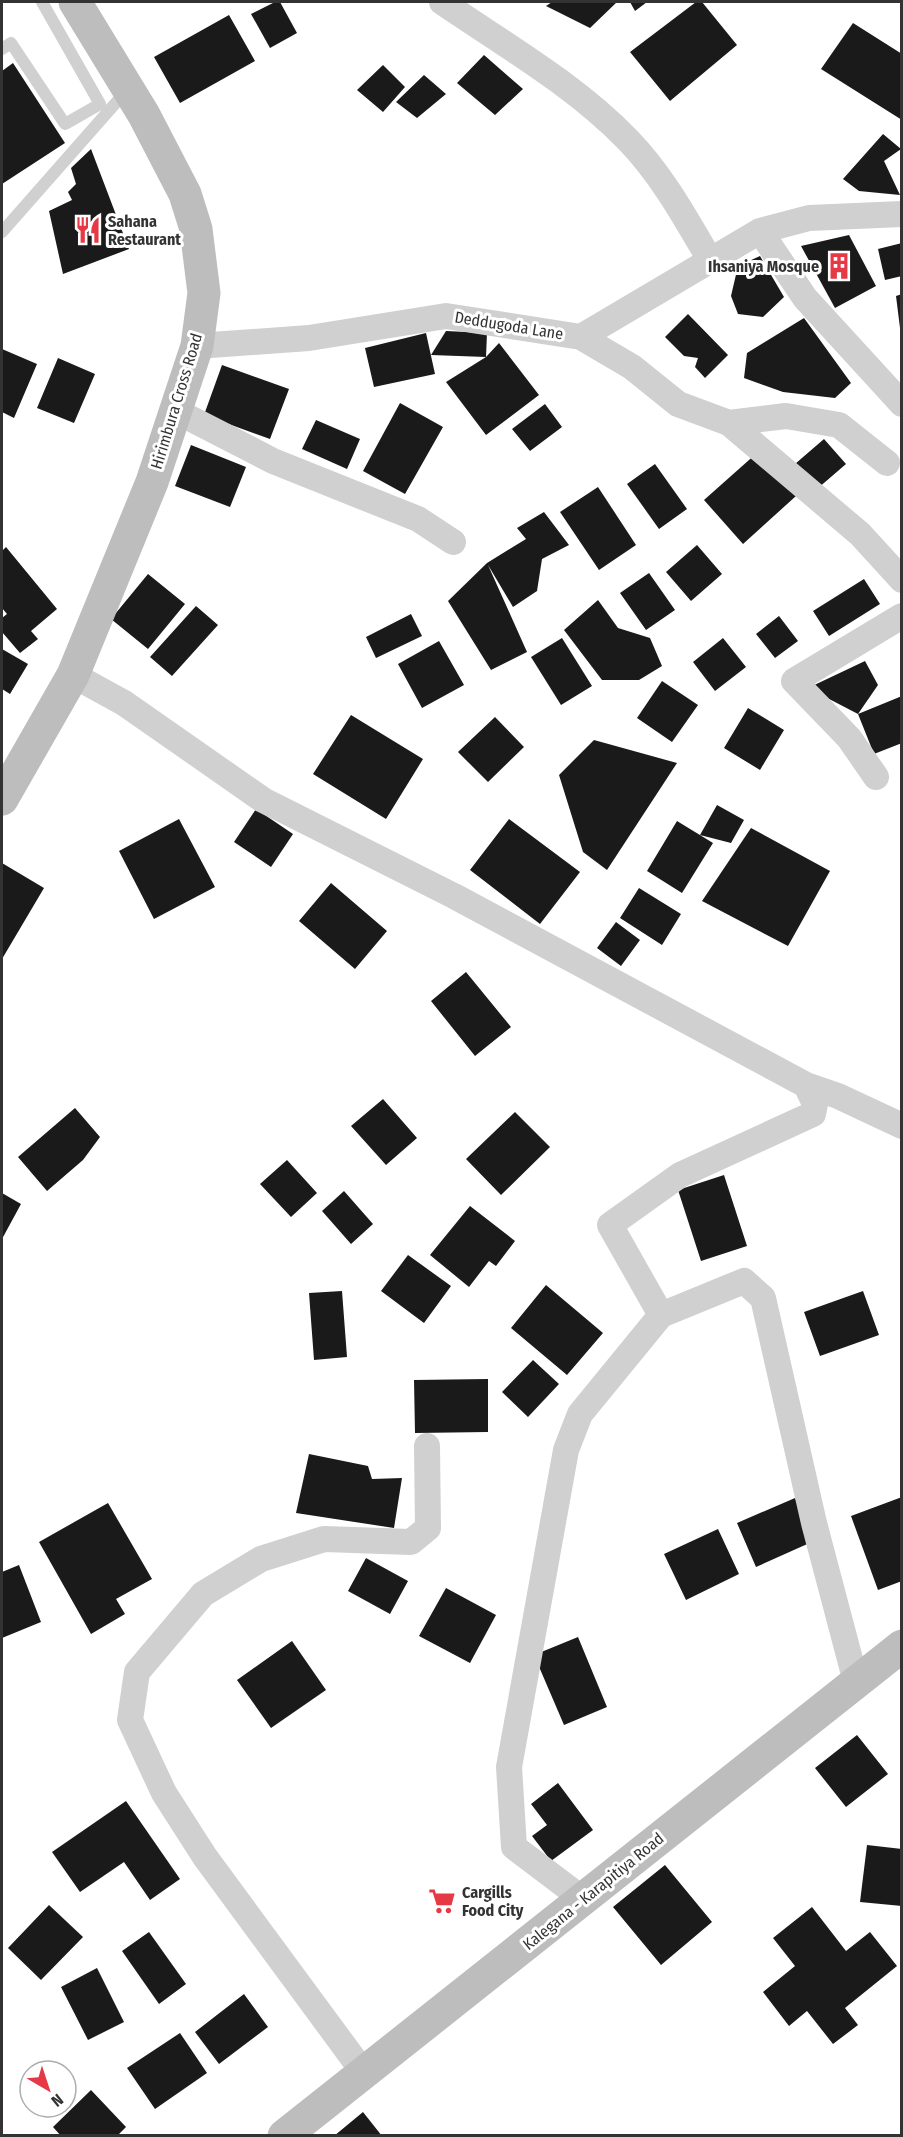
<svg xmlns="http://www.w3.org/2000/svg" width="903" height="2137" font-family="'Fira Sans Condensed',sans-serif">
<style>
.building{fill:#1a1a1a}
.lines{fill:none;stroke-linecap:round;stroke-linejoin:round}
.lane{stroke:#d0d0d0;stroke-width:12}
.street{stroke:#d0d0d0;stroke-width:26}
.secondary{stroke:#bdbdbd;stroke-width:33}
.labels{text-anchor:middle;stroke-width:6;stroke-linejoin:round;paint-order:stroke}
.poi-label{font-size:16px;font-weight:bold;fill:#333;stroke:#fff;text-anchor:start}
.street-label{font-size:16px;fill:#333;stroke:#fff}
</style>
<rect width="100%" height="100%" fill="#fff"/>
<path class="building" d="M275 2H280L297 33 270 48 251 14Z
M552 2H617L590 28 546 6Z
M630 2H647L635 11Z
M696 2H702L737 45 670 101 630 52Z
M229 15 255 61 180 103 154 57Z
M853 23 902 54V120L821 69Z
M484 55 523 89 495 115 457 83Z
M13 63 65 143 2 184V71Z
M383 65 405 87 383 112 357 90Z
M424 75 446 94 417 118 396 102Z
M883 134 901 149 884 161 900 195 859 191 843 179Z
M91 149 129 249 63 274 49 211 72 200 68 192 76 184 71 168Z
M849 235 876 286 835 308 801 246Z
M902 243V276L885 280 878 249Z
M760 256 784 297 763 317 738 314 731 296 738 266Z
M902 294V328H900L896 296Z
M688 314 728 355 705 378 695 367 698 358 684 356 665 337Z
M804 318 851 383 835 398 783 392 744 378 747 353Z
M446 331 487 333 486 357 499 343 539 395 486 435 446 382 486 357 431 355Z
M426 333 435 374 374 387 365 348Z
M2 349 37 364 14 418 2 412Z
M58 358 95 374 74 423 37 408Z
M222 365 289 389 270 439 204 415Z
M400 403 443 427 405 494 363 471Z
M545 404 562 427 530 451 512 429Z
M316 420 360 439 347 469 302 449Z
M824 439 846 464 817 489 795 464Z
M191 445 246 467 230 507 175 486Z
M758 452 796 496 743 544 704 500Z
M655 464 687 509 659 529 627 484Z
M598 487 636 545 599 570 560 512Z
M544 512 569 545 542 559 537 591 513 607 488 565 527 652 491 670 448 601 487 563 526 539 517 528Z
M697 545 722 574 691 601 666 572Z
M6 547 57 609 31 631 38 639 20 653 2 632V618L7 614 2 608V551Z
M649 573 675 610 646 630 620 593Z
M148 574 185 604 148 649 111 619Z
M864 579 880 604 829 636 813 611Z
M598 600 618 628 650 638 662 666 639 680H602L564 630Z
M196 606 218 625 172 676 150 657Z
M411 614 422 636 376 658 366 637Z
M779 616 798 641 775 658 756 634Z
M562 638 592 686 561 705 531 657Z
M723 638 746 667 715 691 693 662Z
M439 641 464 685 422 708 398 664Z
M2 649 28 664 10 694 2 689Z
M865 661 878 685 858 714 902 696V743L874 754 858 714 808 688Z
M662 681 698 705 672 742 637 718Z
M748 708 784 730 760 770 724 748Z
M351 715 423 759 386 819 313 774Z
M495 717 524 747 488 782 458 752Z
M594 740 677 763 607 870 583 852 559 775Z
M717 805 744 820 731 843 700 835Z
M256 809 293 834 271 867 234 842Z
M179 819 215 887 154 919 119 851Z
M509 819 580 872 540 924 470 870Z
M677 821 713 843 682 893 647 871Z
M751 828 830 871 788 946 702 901Z
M2 863 44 888 2 959Z
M331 883 387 931 355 969 299 921Z
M639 888 681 914 662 945 620 918Z
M616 922 640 940 621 966 597 948Z
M466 972 511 1027 475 1056 431 1001Z
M383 1099 417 1138 386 1165 351 1126Z
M75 1108 100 1137 83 1160 47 1191 18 1157Z
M515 1112 550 1147 501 1195 466 1159Z
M287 1160 317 1193 291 1217 260 1184Z
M724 1175 747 1246 701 1261 678 1190Z
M344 1191 373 1224 351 1244 322 1211Z
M2 1193 21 1204 2 1239Z
M470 1206 515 1241 496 1266 489 1261 469 1287 430 1255Z
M408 1255 451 1286 424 1323 381 1291Z
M546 1285 603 1333 567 1375 511 1328Z
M342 1291 347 1357 314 1360 309 1293Z
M863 1291 879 1335 820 1356 804 1312Z
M533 1360 559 1384 528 1417 502 1392Z
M488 1379V1432L415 1433 414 1380Z
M309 1454 368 1466 372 1479 402 1478 394 1528 296 1513Z
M902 1497V1581L878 1590 851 1516Z
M795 1498 814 1541 756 1567 737 1523Z
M108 1503 152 1579 116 1599 125 1614 91 1634 39 1542Z
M718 1529 739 1574 686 1600 664 1554Z
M366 1558 408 1581 390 1614 348 1591Z
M19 1565 41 1622 2 1638V1572Z
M446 1588 496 1615 470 1663 419 1636Z
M578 1637 607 1707 564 1725 534 1655Z
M292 1641 326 1690 271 1728 237 1680Z
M857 1735 888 1774 846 1807 815 1768Z
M558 1783 593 1830 551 1861 532 1836 547 1825 531 1804Z
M126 1801 180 1879 150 1900 124 1862 80 1892 52 1852Z
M867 1845 902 1849V1906L860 1902Z
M665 1865 712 1922 661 1965 613 1907Z
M49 1905 83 1937 41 1980 8 1948Z
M812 1907 846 1951 870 1932 897 1966 845 2008 858 2025 833 2044 807 2011 789 2026 763 1992 795 1966 773 1938Z
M149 1932 186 1984 159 2004 122 1951Z
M97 1968 124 2022 88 2040 61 1987Z
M244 1994 268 2027 219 2064 195 2032Z
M180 2033 207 2073 155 2109 127 2068Z
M91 2090 126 2127 117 2136H61L53 2127Z
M363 2112 382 2136H334Z"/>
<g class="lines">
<path class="lane" d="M2 49 11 43 65 124 100 104 42 2
M2 232 128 89"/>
<path class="street" d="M442 2C505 45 575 85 628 140 662 175 686 219 710 260
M760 231 805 298 902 404
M581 337 632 367 678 404 729 423 786 416 839 425 887 463
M197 346 309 338 446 316 581 337 760 231 809 218 902 214
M176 411 273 461 418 519 453 542
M729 423 860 534 902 580
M73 675 124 703 263 800 454 896 806 1085 815 1104 813 1114 680 1175 610 1225 661 1315 744 1281 763 1298 814 1523 856 1682
M876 777 849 738 794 681 902 616
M806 1085 838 1096 902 1126
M584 1900 514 1847 509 1767 566 1450 580 1414 661 1315
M364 2073 205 1857 164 1793 130 1720 137 1672 203 1594 261 1559 324 1539 411 1542 428 1528 427 1446"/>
<path class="secondary" d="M2 799 73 675 152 482 197 346 204 293 196 229 185 194 144 115 75 2
M284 2136 902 1646"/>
</g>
<defs>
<symbol id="restaurant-bare" viewBox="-9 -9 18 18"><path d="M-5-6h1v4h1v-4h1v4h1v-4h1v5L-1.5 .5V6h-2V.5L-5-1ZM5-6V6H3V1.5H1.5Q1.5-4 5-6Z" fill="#e63946" stroke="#fff" stroke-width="2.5" paint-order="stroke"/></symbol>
<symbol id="building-bare" viewBox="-9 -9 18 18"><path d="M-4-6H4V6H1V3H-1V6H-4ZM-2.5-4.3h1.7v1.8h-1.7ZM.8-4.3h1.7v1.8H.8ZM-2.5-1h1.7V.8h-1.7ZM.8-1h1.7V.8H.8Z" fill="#e63946" stroke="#fff" stroke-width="2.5" paint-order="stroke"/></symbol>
<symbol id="supermarket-bare" viewBox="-9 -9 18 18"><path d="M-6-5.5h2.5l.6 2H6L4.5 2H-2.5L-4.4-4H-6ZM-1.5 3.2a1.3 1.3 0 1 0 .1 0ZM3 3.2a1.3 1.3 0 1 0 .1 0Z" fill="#e63946" stroke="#fff" stroke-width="2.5" paint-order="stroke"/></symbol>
</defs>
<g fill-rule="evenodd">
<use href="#restaurant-bare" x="69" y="211" width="38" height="38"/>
<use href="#building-bare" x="820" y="247" width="38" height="38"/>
<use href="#supermarket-bare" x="423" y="1882" width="38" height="38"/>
</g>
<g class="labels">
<g class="poi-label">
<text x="108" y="227">Sahana<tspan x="108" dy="18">Restaurant</tspan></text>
<text x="819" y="272" text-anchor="end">Ihsaniya Mosque</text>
<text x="462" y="1898">Cargills<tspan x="462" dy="18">Food City</tspan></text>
</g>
<g class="street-label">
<text transform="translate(509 325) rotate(9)" y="6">Deddugoda Lane</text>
<text transform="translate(176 401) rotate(-73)" y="6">Hirimbura Cross Road</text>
<text transform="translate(593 1891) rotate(-39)" y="6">Kalegana - Karapitiya Road</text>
</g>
</g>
<rect width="903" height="2137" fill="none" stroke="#333333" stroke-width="6"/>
<g transform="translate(48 2089) rotate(141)"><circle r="28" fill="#ffffff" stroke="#adadad" stroke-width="1.5"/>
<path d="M0-4.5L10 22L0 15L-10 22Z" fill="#e63946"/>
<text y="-9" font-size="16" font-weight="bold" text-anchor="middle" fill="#333333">N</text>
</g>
</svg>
